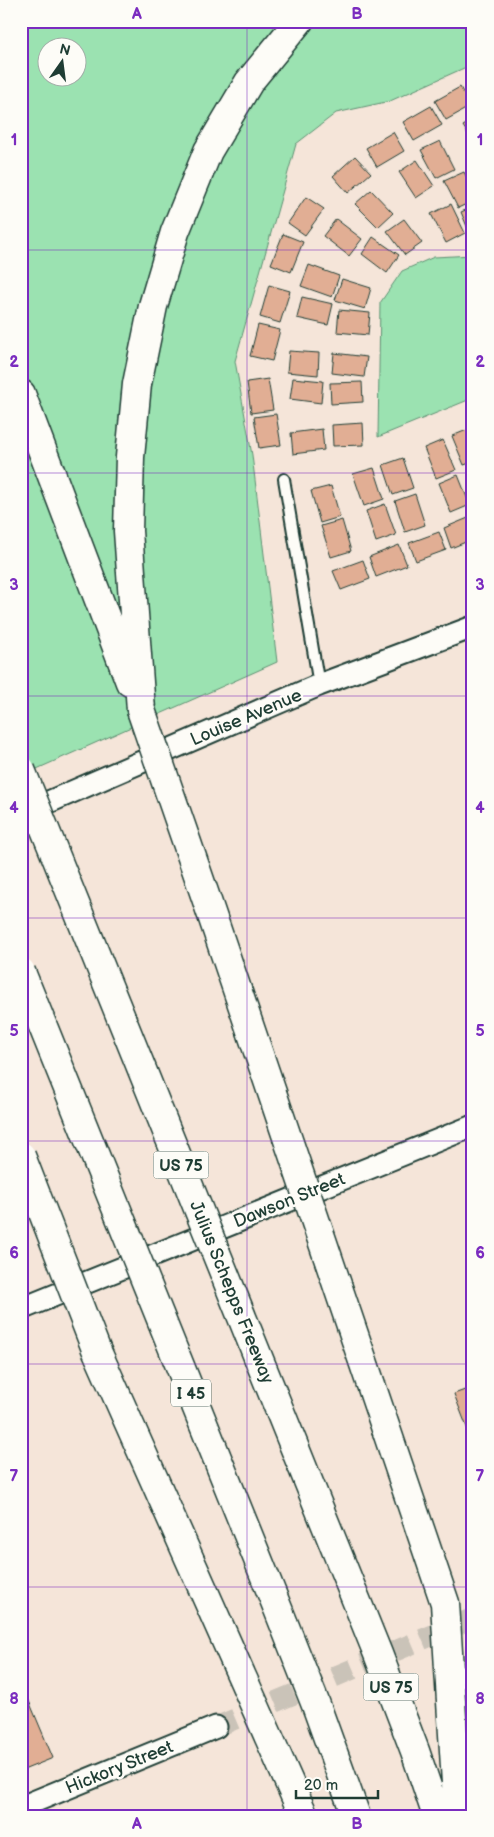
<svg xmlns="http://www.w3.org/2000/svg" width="494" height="1837" font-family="'Balsamiq Sans',sans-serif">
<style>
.green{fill:#9be2b1;stroke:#5d9072;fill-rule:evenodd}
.building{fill:#e1ae94;stroke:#1f3d34}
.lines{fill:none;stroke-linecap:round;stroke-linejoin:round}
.minor-tunnel{stroke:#cac3b8;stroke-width:21;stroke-dasharray:21 11;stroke-linecap:butt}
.service-casing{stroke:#1f3d34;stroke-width:14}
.minor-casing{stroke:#1f3d34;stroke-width:25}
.motorway-casing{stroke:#1f3d34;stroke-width:31}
.service{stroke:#fdfcf7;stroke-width:10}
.minor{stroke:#fdfcf7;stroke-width:21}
.motorway{stroke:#fdfcf7;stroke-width:28}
.motorway-bridge-casing{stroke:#1f3d34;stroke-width:31;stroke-linecap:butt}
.motorway-bridge{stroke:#fdfcf7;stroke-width:28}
.grid{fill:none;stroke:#7b2cbf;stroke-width:1;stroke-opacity:0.55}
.labels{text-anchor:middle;stroke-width:5;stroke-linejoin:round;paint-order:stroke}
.shield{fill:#fdfcf7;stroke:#62766e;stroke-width:1}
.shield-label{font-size:16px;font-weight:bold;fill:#1f3d34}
.street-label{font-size:18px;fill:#1f3d34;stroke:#fdfcf7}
.neatline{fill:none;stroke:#7b2cbf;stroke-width:2}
.grid-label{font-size:16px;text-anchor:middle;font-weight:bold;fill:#7b2cbf}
</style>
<rect width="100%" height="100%" fill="#f5e5d9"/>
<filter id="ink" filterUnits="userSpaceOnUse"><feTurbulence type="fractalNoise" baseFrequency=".02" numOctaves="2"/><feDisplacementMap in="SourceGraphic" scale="10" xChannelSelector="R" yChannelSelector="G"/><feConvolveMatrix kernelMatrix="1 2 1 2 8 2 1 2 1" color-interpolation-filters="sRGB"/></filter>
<g filter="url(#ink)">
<path class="green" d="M21 21H473V64L390 101 336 113 296 144 235 361 252 455 277 662 21 776ZM48 48H78V78H48Z
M473 255V398L378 437 380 303 402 271 434 257Z"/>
<path class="building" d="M460 87 471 106 446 120 435 101Z
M431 106 442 125 414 141 403 122Z
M473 120V142L463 126Z
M393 132 404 151 377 167 366 148Z
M440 141 454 169 436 178 421 150Z
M355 156 371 173 348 193 333 176Z
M417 160 434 186 416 198 399 172Z
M464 172 473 190V201L458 208 444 181Z
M371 190 393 213 378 227 355 204Z
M306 197 324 209 305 235 288 223Z
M451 204 465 233 446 243 431 214Z
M473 207V241L461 212Z
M336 219 362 239 349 256 323 236Z
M404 219 422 243 405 255 387 231Z
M283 234 303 242 291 272 271 264Z
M373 237 399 255 387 273 362 254Z
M309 265 339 276 332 297 301 286Z
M342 279 371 288 365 309 335 300Z
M269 285 290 291 280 323 260 317Z
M302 297 333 304 328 325 297 318Z
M339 310 370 313 368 335 337 332Z
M258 325 280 330 272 361 250 356Z
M289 351 319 353 318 375 287 372Z
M334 353 367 357 364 377 332 373Z
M293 378 323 381 321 403 290 399Z
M268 379 273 410 251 413 247 382Z
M362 382 363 402 331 404 330 383Z
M276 414 281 445 259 448 254 417Z
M363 423 364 445 333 446 332 425Z
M472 428 473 462 464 465 452 436Z
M322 429 324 450 293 454 291 433Z
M443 440 456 470 436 478 424 448Z
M403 458 413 488 393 495 383 465Z
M374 468 384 499 364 506 353 474Z
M458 475 470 505 451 513 439 483Z
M331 486 340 517 320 523 311 491Z
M415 494 425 525 405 532 395 501Z
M385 504 396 535 376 542 366 511Z
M473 516V539L451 548 444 528Z
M342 520 351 551 331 557 321 526Z
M439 532 446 550 416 561 409 543Z
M399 545 407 565 376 577 369 557Z
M363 560 370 579 341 590 333 571Z
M473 1387V1443L454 1394Z
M21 1682 53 1758 21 1771Z"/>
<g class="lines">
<path class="minor-tunnel" d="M216 1727 473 1618"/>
<defs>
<path id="service" d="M284 479 319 685"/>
<path id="minor" d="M21 814 319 685 473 627
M21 1309 473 1126
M21 1807 216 1727"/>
<path id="motorway" d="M21 394 130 682
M141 710 128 531 130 457 137 384 153 306 175 232 208 151 249 82 299 21"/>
</defs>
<use href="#service" class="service-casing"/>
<use href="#minor" class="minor-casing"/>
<use href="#motorway" class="motorway-casing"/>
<use href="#service" class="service"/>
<use href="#minor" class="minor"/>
<use href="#motorway" class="motorway"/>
<defs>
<path id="motorway-bridge" d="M141 710 205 895 445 1603 458 1816
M21 770 378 1654 415 1751 437 1816
M21 972 278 1609 316 1705 356 1816
M21 1156 96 1349 304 1816"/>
</defs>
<use href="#motorway-bridge" class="motorway-bridge-casing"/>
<use href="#motorway-bridge" class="motorway-bridge"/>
</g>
</g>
<path class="grid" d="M247 21V1816M21 250H473M21 473H473M21 696H473M21 918H473M21 1141H473M21 1364H473M21 1587H473"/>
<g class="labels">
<g class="shield">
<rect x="153.5" y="1151.5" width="55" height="27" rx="4"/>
<rect x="171" y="1379.5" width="40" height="27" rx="4"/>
<rect x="363.5" y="1673.5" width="55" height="27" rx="4"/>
</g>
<g class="shield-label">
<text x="181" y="1171">US 75</text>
<text x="191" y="1399">I 45</text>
<text x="391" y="1693">US 75</text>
</g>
<g class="street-label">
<text transform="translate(246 717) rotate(-23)" y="6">Louise Avenue</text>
<text transform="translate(289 1200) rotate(-22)" y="6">Dawson Street</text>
<text transform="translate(232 1292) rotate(68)" y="6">Julius Schepps Freeway</text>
<text transform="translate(119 1767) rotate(-22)" y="6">Hickory Street</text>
</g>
</g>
<rect width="494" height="1837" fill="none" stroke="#fdfcf7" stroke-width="55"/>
<g transform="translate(62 62) rotate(14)"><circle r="24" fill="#fdfcf7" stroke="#a4b0a9"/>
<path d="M0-4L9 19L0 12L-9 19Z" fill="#1f3d34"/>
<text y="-8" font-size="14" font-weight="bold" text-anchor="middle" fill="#1f3d34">N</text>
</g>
<path d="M296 1790v8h82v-8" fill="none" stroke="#1f3d34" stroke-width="2.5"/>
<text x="304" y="1790" font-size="15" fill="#1f3d34" stroke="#fdfcf7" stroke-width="4" paint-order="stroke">20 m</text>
<rect x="28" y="28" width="438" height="1782" class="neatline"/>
<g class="grid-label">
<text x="137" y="19">A</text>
<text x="357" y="19">B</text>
<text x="14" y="145">1</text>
<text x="480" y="145">1</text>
<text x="14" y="367">2</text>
<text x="480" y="367">2</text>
<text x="14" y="590">3</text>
<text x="480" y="590">3</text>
<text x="14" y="813">4</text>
<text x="480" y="813">4</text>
<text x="14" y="1036">5</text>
<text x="480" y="1036">5</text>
<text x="14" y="1258">6</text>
<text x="480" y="1258">6</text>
<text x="14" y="1481">7</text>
<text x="480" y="1481">7</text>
<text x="14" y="1704">8</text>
<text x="480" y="1704">8</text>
<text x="137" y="1829">A</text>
<text x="357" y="1829">B</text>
</g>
</svg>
